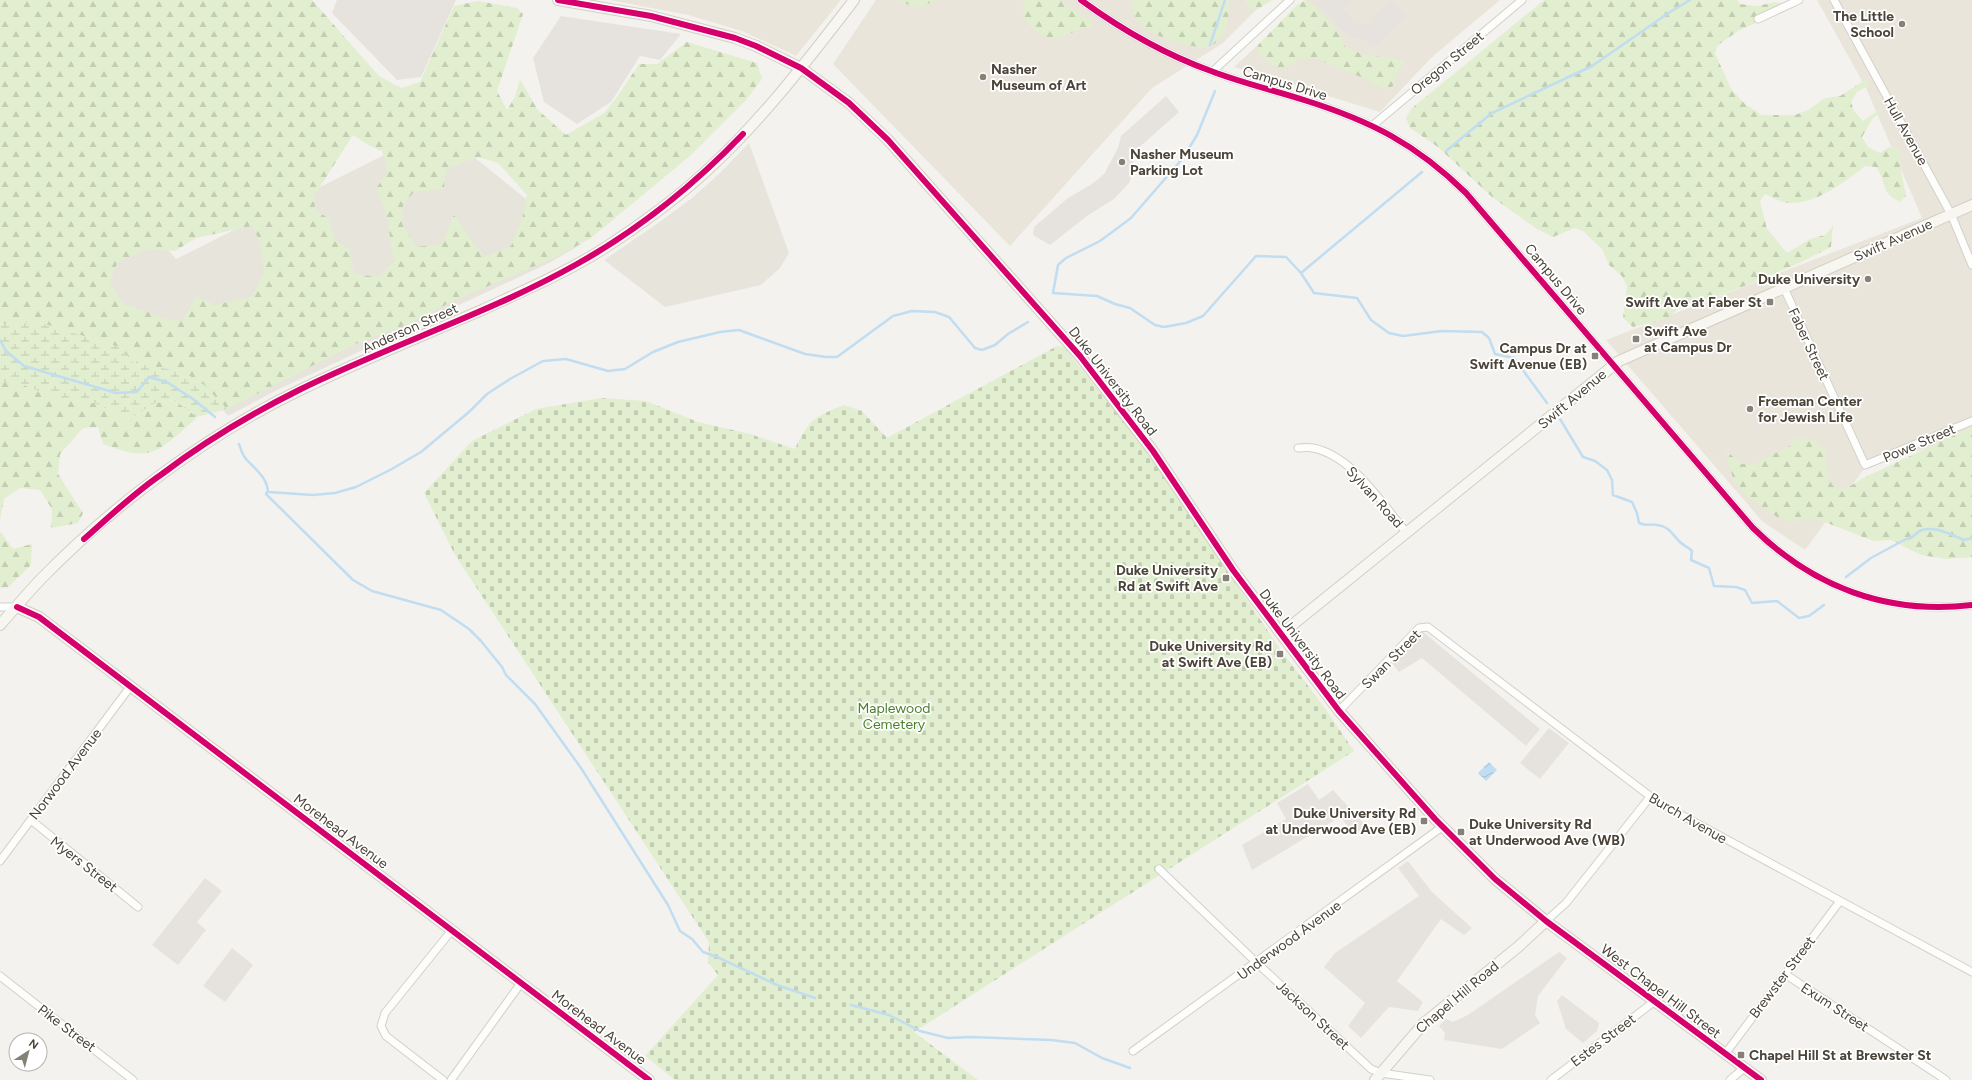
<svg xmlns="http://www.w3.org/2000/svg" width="1972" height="1080" font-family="Figtree,sans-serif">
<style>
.residential{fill:#e7e4dc}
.education{fill:#eae5da}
.forest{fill:url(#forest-firs);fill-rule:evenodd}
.wetland{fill:url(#wetland-marsh)}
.cemetery{fill:url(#cemetery-stones)}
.parking{fill:#e6e3df}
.water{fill:url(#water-waves)}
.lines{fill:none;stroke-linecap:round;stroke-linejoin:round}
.stream{stroke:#c0ddf1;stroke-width:2.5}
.street-casing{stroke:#d2d0cb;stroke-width:9}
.secondary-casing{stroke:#d3cfc5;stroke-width:12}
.street{stroke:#fdfdfc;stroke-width:7}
.secondary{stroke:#f7f6f1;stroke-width:10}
.cycleway-casing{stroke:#fff;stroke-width:8}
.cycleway{stroke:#d6006c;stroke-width:6}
.poi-dot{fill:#868178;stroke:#fff;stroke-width:1.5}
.labels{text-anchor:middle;stroke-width:3.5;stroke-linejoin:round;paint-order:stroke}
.poi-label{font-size:14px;font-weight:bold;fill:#4b4439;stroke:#fff;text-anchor:end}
.street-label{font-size:14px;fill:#4b4439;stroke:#fff}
.park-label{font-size:14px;fill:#4a7f2a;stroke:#fff}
</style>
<defs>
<pattern id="forest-firs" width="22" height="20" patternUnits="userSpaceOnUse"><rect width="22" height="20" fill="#e1eecf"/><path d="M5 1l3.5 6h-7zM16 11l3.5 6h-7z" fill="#c3cdb2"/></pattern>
<pattern id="wetland-marsh" width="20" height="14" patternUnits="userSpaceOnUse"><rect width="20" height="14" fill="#e1eecf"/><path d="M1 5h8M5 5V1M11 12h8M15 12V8" fill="none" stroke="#c3cdb2"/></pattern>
<pattern id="cemetery-stones" width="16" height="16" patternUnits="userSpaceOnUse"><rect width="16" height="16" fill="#e1eecf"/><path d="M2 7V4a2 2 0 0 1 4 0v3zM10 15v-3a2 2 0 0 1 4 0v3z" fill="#c3cdb2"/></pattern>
<pattern id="water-waves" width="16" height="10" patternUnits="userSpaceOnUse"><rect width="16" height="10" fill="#c0ddf1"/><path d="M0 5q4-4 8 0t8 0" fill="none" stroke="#a6bfcf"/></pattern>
</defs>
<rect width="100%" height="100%" fill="#f4f2ee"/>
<path class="residential" d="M438 128 582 244 549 263 277 390 228 416 202 387 60 317 95 273 160 240 176 259Z
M749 143 789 253 780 268 761 285 665 307 604 260 657 224 692 198 720 173Z"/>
<path class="education" d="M610 0H841L796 56 742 31 688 15Z
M876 0H1266L1223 43 1152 88 1010 246 833 64Z
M1307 0H1500L1431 58 1380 112 1234 67Z
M1817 0H1972V433L1864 469 1805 550 1763 522 1606 340 1922 218 1866 88Z"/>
<path class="forest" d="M0 0H312L379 76 401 88 420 82 454 6 478 1 517 8 523 14 497 91 507 110 515 97 520 79 537 109 566 135 604 113 617 97 639 64H657L687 42 757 63 762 79 746 100 691 155 591 238 554 258 453 301 409 324 355 344 227 409 201 382 182 372 132 362 122 348 38 322 0 324ZM353 135 370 146 382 151 388 172 377 187 387 217 394 262 378 277 354 274 349 249 335 240 328 218 315 210 314 196ZM478 157 498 163 527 195 522 219 511 246 484 257 454 215 442 244 416 247 402 224 403 204 414 192 444 189 445 170ZM252 226 260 242 264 272 253 296 215 305 196 296 183 321 167 319 122 303 110 283 117 263 149 249 175 251 196 238Z
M898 0H938L916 8Z
M1024 0H1060L1090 21 1093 27C1063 30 1058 52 1030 26 1023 18 1022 10 1024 0Z
M1132 0H1228C1231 16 1226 42 1208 47 1204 48 1198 47 1193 46 1170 42 1129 30 1132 0Z
M1244 0H1272L1258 9 1251 10Z
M1305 0 1314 5 1339 32 1345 47 1362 54 1405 61 1397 72 1392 88 1384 89 1366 79 1319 60 1304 58 1282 69 1272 65 1258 54V45L1296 6Z
M1544 0H1737L1740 4 1757 6 1775 2 1783 4 1782 11 1738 31 1718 45 1715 53 1731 89 1746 105 1762 115H1795L1808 110 1825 98 1840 96 1867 79 1869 85 1857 92 1851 102 1854 111 1863 121 1880 109 1882 112 1873 118 1862 137 1868 147 1880 153 1889 147 1900 149V165L1906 196 1900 202C1879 192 1887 181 1876 167L1865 166C1847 181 1815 204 1791 203 1782 203 1773 198 1765 194L1760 201 1767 229 1787 253 1810 239 1825 235 1833 226 1831 247 1797 264 1760 280 1721 295 1683 305 1666 319 1633 327 1623 318 1627 286 1621 275 1609 265 1602 249 1583 231 1575 228 1553 237 1537 229 1492 197 1438 147 1410 128 1406 118 1411 109Z
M0 382 19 383 51 396 94 403 129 419 155 403 174 400 197 417C190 425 162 450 151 452 136 457 118 449 103 444L98 427 83 428 60 454 58 474 83 513 78 523 51 528 52 509 40 490 20 488 4 499 0 520Z
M1972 427V557L1947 559 1921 555 1891 540 1873 541 1817 519H1805L1794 522 1777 517 1747 496 1734 481 1725 450 1742 464H1756L1771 455 1788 448 1794 438 1814 440 1825 449 1828 477 1833 486C1844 490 1852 486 1861 479Z
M0 531 13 549 32 544 31 565 8 587 0 588Z"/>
<path class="wetland" d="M38 322 122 348 132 362 182 372 201 382 227 409 197 417 174 400 155 403 129 419 94 403 51 396 19 383 0 382V324Z"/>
<path class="cemetery" d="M1057 346 1064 347 1149 454 1280 649 1324 707 1354 751 914 1032 978 1080H675L645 1056 718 975 708 962 709 942 455 555 424 493 472 441 536 409 601 398 646 401 698 422 750 434 795 449C809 419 814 417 844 405L862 411 887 438Z"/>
<path class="parking" d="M337 0H456L421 77 397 80 332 13Z
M1320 0H1348L1350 2 1343 9 1353 20 1363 25H1372L1373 22 1370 18 1391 0 1407 16 1373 48 1366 41 1351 37 1342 30 1316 4Z
M561 16 681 34 660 60 640 56 611 102 577 124 544 102 533 58Z
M1166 96 1179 112 1135 151 1130 182 1114 199 1087 216 1050 245 1033 235 1034 227 1068 198 1092 184 1104 174 1118 148 1121 136Z
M1422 631 1540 729 1526 746 1422 658 1399 672 1391 662Z
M1549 728 1569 743 1540 779 1520 763Z
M1308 784 1319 800 1333 790 1366 826 1355 834 1340 817 1252 870 1242 845 1286 819 1277 803Z
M1408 861 1432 892 1472 928 1464 935 1441 919 1397 981 1423 1002 1418 1011 1389 1007 1361 1038 1348 1026 1365 1003 1324 967 1335 953 1419 896 1398 868Z
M205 878 222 891 197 922 206 930 178 965 152 945Z
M232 948 253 965 225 1002 203 986Z
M1559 952 1567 958 1538 996 1535 1015 1540 1023 1502 1049 1444 1040 1445 1033 1439 1026 1446 1019 1453 1022 1468 1015Z
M1562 995 1599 1023 1597 1031 1583 1043 1566 1029 1557 1001Z"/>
<path class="water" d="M1489 762 1497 770 1486 781 1478 773Z"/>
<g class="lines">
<path class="stream" d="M1210 45 1225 0
M1215 91 1197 135 1183 158 1131 218 1100 241 1066 258 1058 265 1053 293 1097 296 1115 304 1130 308 1155 325 1164 327 1186 323 1203 316 1256 256 1286 257 1301 273 1422 172
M1446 151 1492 113 1592 66 1670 12 1690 0
M1301 273 1314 293 1357 298 1371 320 1389 333 1403 336 1442 331 1482 332 1489 338 1495 354 1514 358 1547 403
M0 340 6 351 24 366 116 393 137 392 149 377 167 382 193 399 215 417
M1560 419 1583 457 1595 461 1607 470 1612 480 1613 495 1632 502 1637 513 1639 523C1649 527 1650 523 1657 525 1669 526 1672 534 1680 542 1683 545 1688 547 1692 551L1691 560 1709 568 1714 586 1736 587 1745 590 1752 603 1777 601 1799 618 1809 616 1824 605
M239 444C241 449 242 455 246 459 255 469 267 477 268 492L313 495 335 493 356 487 390 470 421 452 469 412 487 394 510 379 543 361 566 359 608 371 616 370 625 369 653 352 678 342 720 332 739 330 805 354 826 357H837L893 316 912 311 935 312 949 317 975 348 982 350 995 345 1008 334 1028 322
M267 492 266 494 353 580 372 591 441 610 469 629 481 641 502 667 506 675 535 704 581 768 668 905 680 931 692 939 703 952 717 957 777 985 815 998
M1846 577 1871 558 1906 539C1914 539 1915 532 1922 530 1937 526 1951 535 1964 540L1972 538
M851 1005 889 1015 920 1031 948 1038 971 1037 1051 1040 1075 1043 1102 1058 1130 1068"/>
<defs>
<path id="street" d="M1081 0C1122 30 1164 54 1211 71 1242 83 1273 90 1304 100 1371 121 1416 144 1466 193L1753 528C1813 587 1887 615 1972 605
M1834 0 1951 214 1972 265
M1758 19 1799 0
M1212 72 1290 0
M1372 126 1522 0
M1784 288 1865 465 1972 421
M1298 448C1302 448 1308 447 1313 448 1353 456 1382 504 1407 533
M0 607H17
M1339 711 1419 628 1428 627 1659 803 1972 972
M31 820 138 907
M0 861 130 687
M1159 869 1257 963 1371 1069 1381 1073 1430 1080
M1546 921 1566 903 1650 797
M1785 974 1946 1080
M0 976 133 1080
M1133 1051 1442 827
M1725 1054 1840 901
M443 1080 386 1036 381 1026 385 1013 452 930
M451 1080 521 983
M1551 1080 1655 1001
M1730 1080 1744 1068"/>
<path id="secondary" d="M558 0 651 16 735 38 756 46 801 68 849 103 888 140 1080 356 1153 451 1233 570 1339 711 1435 819 1495 879 1546 921 1761 1080
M17 607 39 617 649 1080
M0 625C13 610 26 595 40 580 112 506 206 435 300 390 359 361 422 336 482 310 523 291 565 273 603 249 637 227 672 202 702 175 760 123 807 61 854 0
M1281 634 1619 361 1972 205
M1375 1080 1424 1023 1518 947 1546 921"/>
</defs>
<use href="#street" class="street-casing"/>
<use href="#secondary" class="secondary-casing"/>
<use href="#street" class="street"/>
<use href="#secondary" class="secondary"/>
<defs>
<path id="cycleway" d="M558 0 651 16 735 38 756 46 801 68 849 103 888 140 1080 356 1153 451 1233 570 1339 711 1435 819 1495 879 1546 921 1761 1080
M1081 0C1122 30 1164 54 1211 71 1242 83 1273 90 1304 100 1371 121 1416 144 1466 193L1753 528C1813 587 1887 615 1972 605
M84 539C109 517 134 493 162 474 204 442 251 414 299 390 390 345 488 314 577 264 638 230 694 185 743 134
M17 607 39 617 649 1080"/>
</defs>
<use href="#cycleway" class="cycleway-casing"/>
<use href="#cycleway" class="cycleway"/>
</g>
<g class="poi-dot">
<circle cx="1902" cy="24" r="4"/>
<circle cx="983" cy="77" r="4"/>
<circle cx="1122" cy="162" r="4"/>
<circle cx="1868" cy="279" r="4"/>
<rect x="1766" y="298" width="8" height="8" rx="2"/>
<rect x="1632" y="335" width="8" height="8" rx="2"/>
<rect x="1591" y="352" width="8" height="8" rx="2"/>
<circle cx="1750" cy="409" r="4"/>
<rect x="1222" y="574" width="8" height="8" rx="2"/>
<rect x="1276" y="650" width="8" height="8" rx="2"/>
<rect x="1420" y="817" width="8" height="8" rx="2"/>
<rect x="1457" y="828" width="8" height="8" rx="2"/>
<rect x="1737" y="1051" width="8" height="8" rx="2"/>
</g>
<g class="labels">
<g class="poi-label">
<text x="1894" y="21">The Little<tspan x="1894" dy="16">School</tspan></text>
<text x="991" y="74" text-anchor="start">Nasher<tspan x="991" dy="16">Museum of Art</tspan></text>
<text x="1130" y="159" text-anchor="start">Nasher Museum<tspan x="1130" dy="16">Parking Lot</tspan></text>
<text x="1860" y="284">Duke University</text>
<text x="1762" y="307">Swift Ave at Faber St</text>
<text x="1644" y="336" text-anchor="start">Swift Ave<tspan x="1644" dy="16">at Campus Dr</tspan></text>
<text x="1587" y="353">Campus Dr at<tspan x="1587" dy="16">Swift Avenue (EB)</tspan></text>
<text x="1758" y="406" text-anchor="start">Freeman Center<tspan x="1758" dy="16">for Jewish Life</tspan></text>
<text x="1218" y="575">Duke University<tspan x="1218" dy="16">Rd at Swift Ave</tspan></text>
<text x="1272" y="651">Duke University Rd<tspan x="1272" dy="16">at Swift Ave (EB)</tspan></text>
<text x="1416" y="818">Duke University Rd<tspan x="1416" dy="16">at Underwood Ave (EB)</tspan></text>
<text x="1469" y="829" text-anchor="start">Duke University Rd<tspan x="1469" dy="16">at Underwood Ave (WB)</tspan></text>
<text x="1749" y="1060" text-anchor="start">Chapel Hill St at Brewster St</text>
</g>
<g class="street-label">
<text transform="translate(1447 63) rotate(-40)" y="5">Oregon Street</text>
<text transform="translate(1285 83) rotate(17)" y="5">Campus Drive</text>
<text transform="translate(1906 131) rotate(61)" y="5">Hull Avenue</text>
<text transform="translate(1893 240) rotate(-24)" y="5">Swift Avenue</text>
<text transform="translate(1556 279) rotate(50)" y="5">Campus Drive</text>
<text transform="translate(410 328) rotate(-24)" y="5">Anderson Street</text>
<text transform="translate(1809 344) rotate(65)" y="5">Faber Street</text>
<text transform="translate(1113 381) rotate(52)" y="5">Duke University Road</text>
<text transform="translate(1572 399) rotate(-40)" y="5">Swift Avenue</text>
<text transform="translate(1919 443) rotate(-23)" y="5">Powe Street</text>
<text transform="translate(1375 497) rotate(48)" y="5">Sylvan Road</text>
<text transform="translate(1303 644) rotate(53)" y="5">Duke University Road</text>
<text transform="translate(1391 659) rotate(-45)" y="5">Swan Street</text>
<text transform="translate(65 774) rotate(-53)" y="5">Norwood Avenue</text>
<text transform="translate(1688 818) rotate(30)" y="5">Burch Avenue</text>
<text transform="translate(341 831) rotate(37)" y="5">Morehead Avenue</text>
<text transform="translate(84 864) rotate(38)" y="5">Myers Street</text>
<text transform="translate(1289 940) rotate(-36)" y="5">Underwood Avenue</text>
<text transform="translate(1782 977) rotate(-53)" y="5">Brewster Street</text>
<text transform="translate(1661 991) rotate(37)" y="5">West Chapel Hill Street</text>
<text transform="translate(1457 997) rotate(-40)" y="5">Chapel Hill Road</text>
<text transform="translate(1835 1007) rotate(33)" y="5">Exum Street</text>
<text transform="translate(1313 1015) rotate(43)" y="5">Jackson Street</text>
<text transform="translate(599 1027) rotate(37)" y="5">Morehead Avenue</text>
<text transform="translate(67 1028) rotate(37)" y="5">Pike Street</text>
<text transform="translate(1603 1040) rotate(-37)" y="5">Estes Street</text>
</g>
<g class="park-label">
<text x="894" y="713">Maplewood<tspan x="894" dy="16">Cemetery</tspan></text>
</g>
</g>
<g transform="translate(28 1052) rotate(36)"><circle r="19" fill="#ffffff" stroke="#b7b4b0"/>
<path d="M0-3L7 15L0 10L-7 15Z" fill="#868178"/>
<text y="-6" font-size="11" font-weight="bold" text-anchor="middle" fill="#4b4439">N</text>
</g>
</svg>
